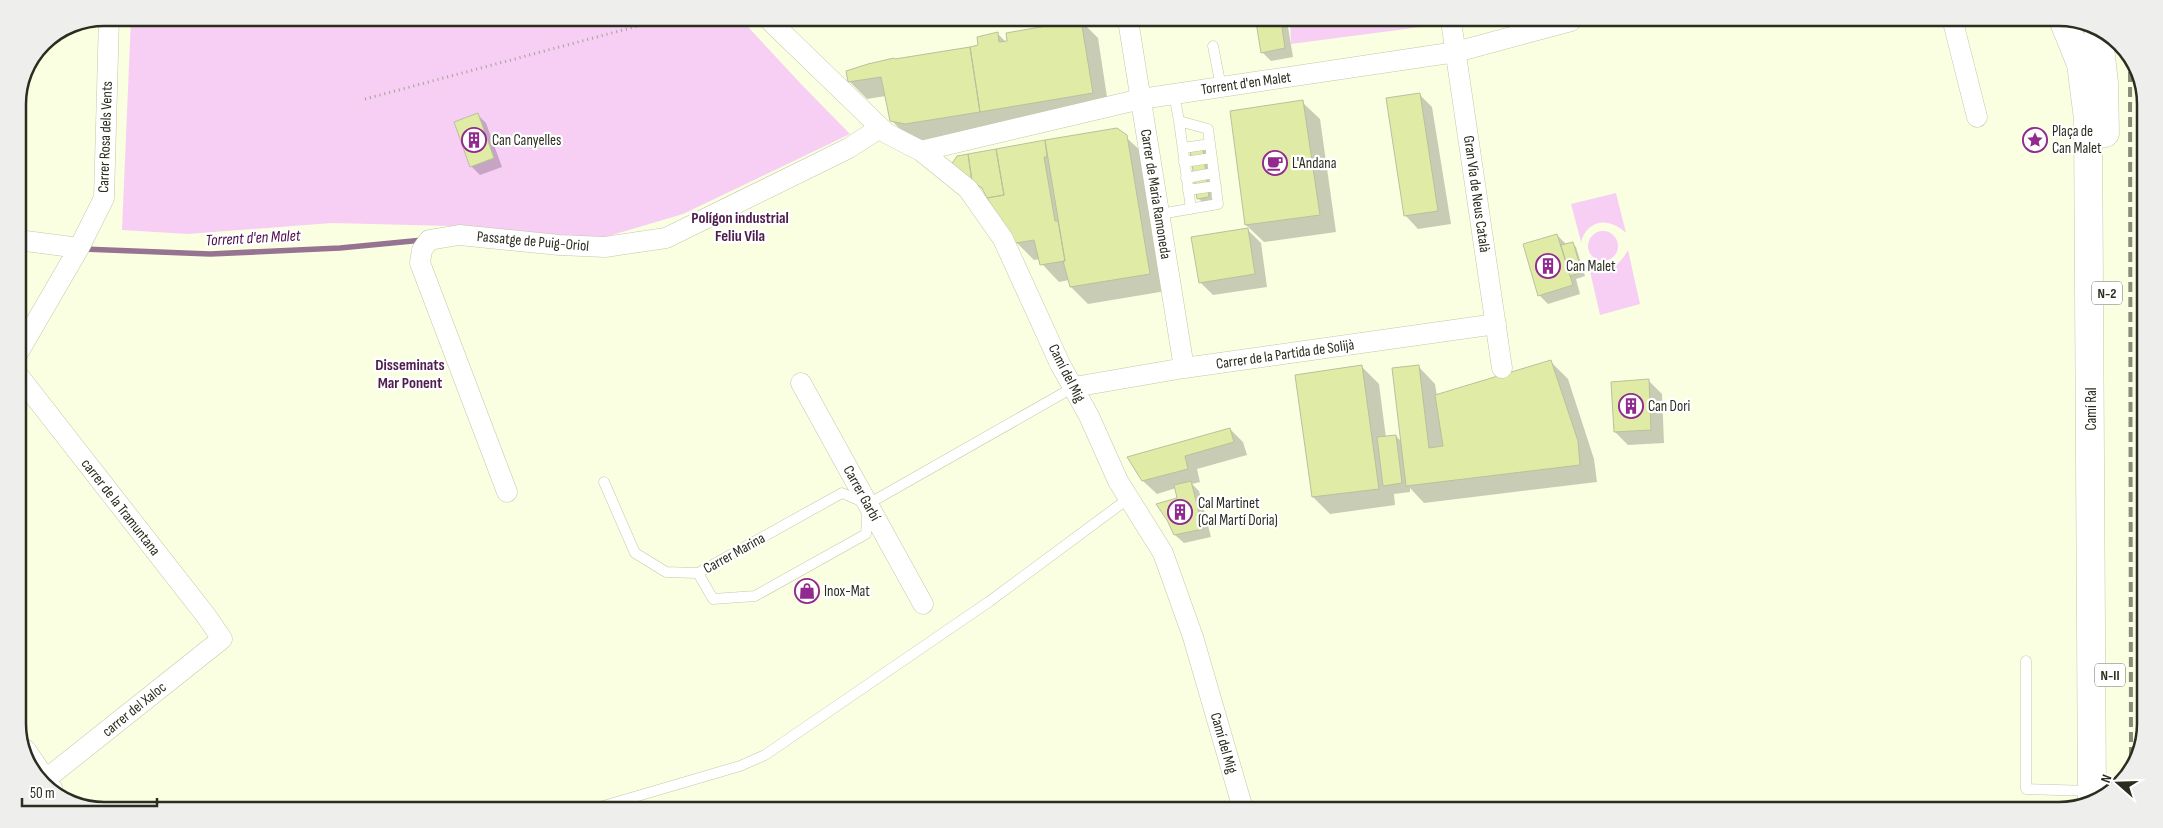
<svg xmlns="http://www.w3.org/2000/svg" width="2163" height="828" font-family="'Sofia Sans Condensed',sans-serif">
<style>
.green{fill:#f7cff4}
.shadow{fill:#0003}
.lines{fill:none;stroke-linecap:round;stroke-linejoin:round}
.stream{stroke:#967391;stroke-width:5.5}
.building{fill:#e0eba5;stroke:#bac09e}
.service-casing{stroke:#c2c8a6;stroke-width:11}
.minor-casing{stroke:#c2c8a6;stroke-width:21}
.primary-casing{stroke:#c2c8a6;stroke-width:29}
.path{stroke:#a1a48e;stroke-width:3;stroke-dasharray:1 4;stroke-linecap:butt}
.service{stroke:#fff;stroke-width:10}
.minor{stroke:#fff;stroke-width:20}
.primary{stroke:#fff;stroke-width:28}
.rail{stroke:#888b77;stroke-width:4;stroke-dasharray:10 5;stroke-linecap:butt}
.labels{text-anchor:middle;stroke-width:4.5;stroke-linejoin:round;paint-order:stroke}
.shield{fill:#fff;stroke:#6b6c62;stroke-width:1}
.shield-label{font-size:14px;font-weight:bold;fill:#2b2d1f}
.street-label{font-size:15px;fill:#2b2d1f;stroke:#fff}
.poi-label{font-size:15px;fill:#2b2d1f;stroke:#fff;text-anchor:start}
.neighbourhood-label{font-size:16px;font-weight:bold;fill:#4f1e4e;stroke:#fff}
.water-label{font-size:16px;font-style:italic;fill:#4a0a4a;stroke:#fff}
.rim{fill:none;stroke:#2b2d1f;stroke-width:2.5}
</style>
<rect width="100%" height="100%" fill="#faffe2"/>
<path class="green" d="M131 18 744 19 750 29 802 85 850 134 683 214 602 238 450 226 332 223 188 234 122 230Z
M1290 20 1420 21 1421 27 1291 44Z
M1616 193 1626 233C1609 217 1588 219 1581 242L1571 204Z
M1588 246a15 15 0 1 1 30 0a15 15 0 1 1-30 0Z
M1628 250 1640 304 1600 315 1589 267C1607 276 1620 265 1628 250Z"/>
<path class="shadow" d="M1270 20H1282L1288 27 1293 57 1271 61 1262 52Z
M1081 21 1098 38 1109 110 923 141 909 138 892 121 886 96 867 99 850 82 847 72 980 46 997 33 1006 42Z
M1419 94 1432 107 1451 224 1418 229 1405 215Z
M1302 102 1320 119 1336 232 1264 242 1246 225Z
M477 114 486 123 502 167 480 175 471 166Z
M1117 129 1144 154 1166 291 1088 304 1071 287 1069 280 1059 282 1042 264 1040 259 1034 260 1017 243 985 192 978 185 957 157Z
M1191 144 1206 147 1212 201 1202 202 1198 198Z
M1248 230 1261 243 1267 287 1213 295 1200 282Z
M1557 235 1566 244 1572 243 1576 247 1585 276 1576 279 1580 294 1548 304 1539 295Z
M1551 362 1568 379 1594 459 1597 482 1424 503 1410 488V492L1394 494 1395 505 1330 514 1313 497 1362 367 1379 384 1386 438 1396 436 1402 442 1418 366 1435 384 1437 396Z
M1649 381 1662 394 1664 443 1628 445 1615 432Z
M1230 429 1243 442 1247 455 1197 469 1200 482 1192 484 1199 491 1211 537 1184 543 1175 535 1168 519 1179 499 1176 488 1157 494 1143 481 1129 457Z"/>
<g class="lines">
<path class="stream" d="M83 249 210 254 340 248 423 240"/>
</g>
<path class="building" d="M1081 20 1093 93 980 112 970 47 978 45 977 37 998 32 999 42 1007 41 1006 33Z
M1265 20H1281L1285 48 1261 53 1256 22Z
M970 47 980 112 905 124 890 121 881 77 848 82 846 71 868 64 894 58 895 59Z
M1420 93 1438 211 1404 216 1386 98Z
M1303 100 1320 215 1245 225 1230 111Z
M478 113 494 158 470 167 454 122Z
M1117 128 1127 135 1150 274 1070 287 1063 261H1065L1045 140Z
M1045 140 1047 157H1044L1055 221H1058L1065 261 1040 265 1034 240 1016 243 987 198 1004 195 996 149Z
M1202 142 1209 197 1197 199 1189 143Z
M996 149 1004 195 987 198 982 188 972 181 968 154Z
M968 154 972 181 951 165 957 156Z
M1248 228 1255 274 1199 283 1191 237Z
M1557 234 1573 285 1538 296 1523 244Z
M1573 242 1582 272 1570 276 1561 245Z
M1551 360 1578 441 1580 465 1406 486 1392 368 1419 365 1429 448 1443 446 1435 395Z
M1362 365 1379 489 1312 497 1295 375Z
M1649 379 1651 430 1614 432 1611 382Z
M1230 428 1234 442 1185 456 1188 469 1142 481 1127 457Z
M1396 435 1402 483 1383 486 1377 437Z
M1191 481 1203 529 1174 535 1167 520 1156 504 1177 498 1174 485Z"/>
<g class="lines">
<defs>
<path id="service" d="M1213 46 1221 87
M1179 121 1191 209
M1183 148 1210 144
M1184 162 1212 158
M1186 178 1214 173
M1188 190 1216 186
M1160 214 1218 204 1208 129 1179 121 1174 94
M604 482 635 553 666 572 698 573
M842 493 868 504 866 534 755 596 713 599 698 573Z
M868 504 1074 387
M2026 661V789L2091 791
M600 807 740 766 765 755 990 601 1129 498"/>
<path id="minor" d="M768 19 886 133 921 151 968 189 1003 239 1060 364 1089 416 1118 481 1163 553 1193 637 1243 809
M1128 20 1184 368
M1451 21 1502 368
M1953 22 1977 117
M921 151 1141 99 1456 52 1571 21
M18 240 79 248 104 198 109 18
M18 353 79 248
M18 375 207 617 222 639 46 779
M801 383 923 604
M1074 387 1184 368 1496 324
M507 492 420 263 422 250 429 240 459 235 559 245 605 247 666 238 849 148 880 128
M25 749 52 788"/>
<path id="primary" d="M2064 22 2081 64 2088 119 2092 800
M2098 30 2104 83 2105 133"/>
</defs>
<use href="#service" class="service-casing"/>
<use href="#minor" class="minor-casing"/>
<use href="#primary" class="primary-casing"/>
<path class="path" d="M365 99 664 19"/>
<use href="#service" class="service"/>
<use href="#minor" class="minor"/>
<use href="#primary" class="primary"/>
<path class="rail" d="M2130 57 2131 766
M2141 749V86"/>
</g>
<defs>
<symbol id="building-ring" viewBox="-11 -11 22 22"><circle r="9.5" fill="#fff" stroke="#902a8f" stroke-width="1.5"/><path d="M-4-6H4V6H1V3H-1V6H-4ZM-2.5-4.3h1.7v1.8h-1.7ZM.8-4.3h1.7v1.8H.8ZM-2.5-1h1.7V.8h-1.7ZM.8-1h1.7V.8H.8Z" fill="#902a8f"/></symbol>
<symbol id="sight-ring" viewBox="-11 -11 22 22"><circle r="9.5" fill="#fff" stroke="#902a8f" stroke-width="1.5"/><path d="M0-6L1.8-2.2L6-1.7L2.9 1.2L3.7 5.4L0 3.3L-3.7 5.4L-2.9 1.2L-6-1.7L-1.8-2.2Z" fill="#902a8f"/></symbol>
<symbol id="cafe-ring" viewBox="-11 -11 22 22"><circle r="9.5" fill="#fff" stroke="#902a8f" stroke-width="1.5"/><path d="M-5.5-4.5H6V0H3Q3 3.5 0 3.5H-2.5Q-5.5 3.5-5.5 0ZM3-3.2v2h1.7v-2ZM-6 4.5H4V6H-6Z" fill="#902a8f"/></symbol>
<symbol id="shop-ring" viewBox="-11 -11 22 22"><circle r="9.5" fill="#fff" stroke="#902a8f" stroke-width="1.5"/><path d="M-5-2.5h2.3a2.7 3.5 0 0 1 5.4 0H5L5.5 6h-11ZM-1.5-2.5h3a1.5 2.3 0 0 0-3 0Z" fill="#902a8f"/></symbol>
</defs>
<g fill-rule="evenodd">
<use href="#building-ring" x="460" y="126" width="28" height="28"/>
<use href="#sight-ring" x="2021" y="126" width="28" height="28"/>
<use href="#cafe-ring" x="1261" y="149" width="28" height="28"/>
<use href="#building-ring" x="1534" y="252" width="28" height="28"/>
<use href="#building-ring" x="1617" y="392" width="28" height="28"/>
<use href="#building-ring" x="1166" y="498" width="28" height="28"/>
<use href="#shop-ring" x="793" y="577" width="28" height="28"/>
</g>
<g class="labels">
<g class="shield">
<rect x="2092" y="281.5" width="30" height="23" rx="4"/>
<rect x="2095" y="663.5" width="30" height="23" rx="4"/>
</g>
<g class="shield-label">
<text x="2107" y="298">N-2</text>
<text x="2110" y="680">N-II</text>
</g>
<g class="street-label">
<text transform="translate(1246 83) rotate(-8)" y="5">Torrent d'en Malet</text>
<text transform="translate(105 137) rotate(-88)" y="5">Carrer Rosa dels Vents</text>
<text transform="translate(1156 194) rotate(81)" y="5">Carrer de Maria Ramoneda</text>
<text transform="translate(1477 194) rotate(82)" y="5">Gran Via de Neus Català</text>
<text transform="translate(533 241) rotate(5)" y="5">Passatge de Puig-Oriol</text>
<text transform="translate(1285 354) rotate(-8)" y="5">Carrer de la Partida de Solijà</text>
<text transform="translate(1067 373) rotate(63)" y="5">Camí del Mig</text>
<text transform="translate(2091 409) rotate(-90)" y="5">Camí Ral</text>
<text transform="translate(862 493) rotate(61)" y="5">Carrer Garbí</text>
<text transform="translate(121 507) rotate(52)" y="5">carrer de la Tramuntana</text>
<text transform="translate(734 553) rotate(-29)" y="5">Carrer Marina</text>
<text transform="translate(134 709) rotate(-39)" y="5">carrer del Xaloc</text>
<text transform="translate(1224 743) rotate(74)" y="5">Camí del Mig</text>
</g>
<g class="poi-label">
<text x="2052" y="136">Plaça de<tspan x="2052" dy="17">Can Malet</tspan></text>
<text x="492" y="145">Can Canyelles</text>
<text x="1292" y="168">L'Andana</text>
<text x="1566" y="271">Can Malet</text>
<text x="1648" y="411">Can Dori</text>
<text x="1198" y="508">Cal Martinet<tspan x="1198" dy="17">(Cal Martí Doria)</tspan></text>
<text x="824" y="596">Inox-Mat</text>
</g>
<g class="neighbourhood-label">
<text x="740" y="223">Polígon industrial<tspan x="740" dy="18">Feliu Vila</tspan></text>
<text x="410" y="370">Disseminats<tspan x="410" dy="18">Mar Ponent</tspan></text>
</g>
<g class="water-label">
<text transform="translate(253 237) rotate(-3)" y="6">Torrent d'en Malet</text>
</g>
</g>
<path d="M0 0H2163V828H0ZM104 26H2059A78 78 0 0 1 2137 104V724A78 78 0 0 1 2059 802H104A78 78 0 0 1 26 724V104A78 78 0 0 1 104 26Z" fill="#eeeeed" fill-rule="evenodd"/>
<path class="rim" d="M104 26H2059A78 78 0 0 1 2137 104V724A78 78 0 0 1 2059 802H104A78 78 0 0 1 26 724V104A78 78 0 0 1 104 26Z"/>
<g transform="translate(2118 783) rotate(290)" stroke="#ffffff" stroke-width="4" paint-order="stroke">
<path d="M0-4L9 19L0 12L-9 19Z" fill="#2b2d1f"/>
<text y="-8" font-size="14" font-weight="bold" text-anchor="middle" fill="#2b2d1f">N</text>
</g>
<path d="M22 798v8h135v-8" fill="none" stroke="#2b2d1f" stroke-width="2.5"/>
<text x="30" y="798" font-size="15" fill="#2b2d1f" stroke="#ffffff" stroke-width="4" paint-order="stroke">50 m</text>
</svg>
